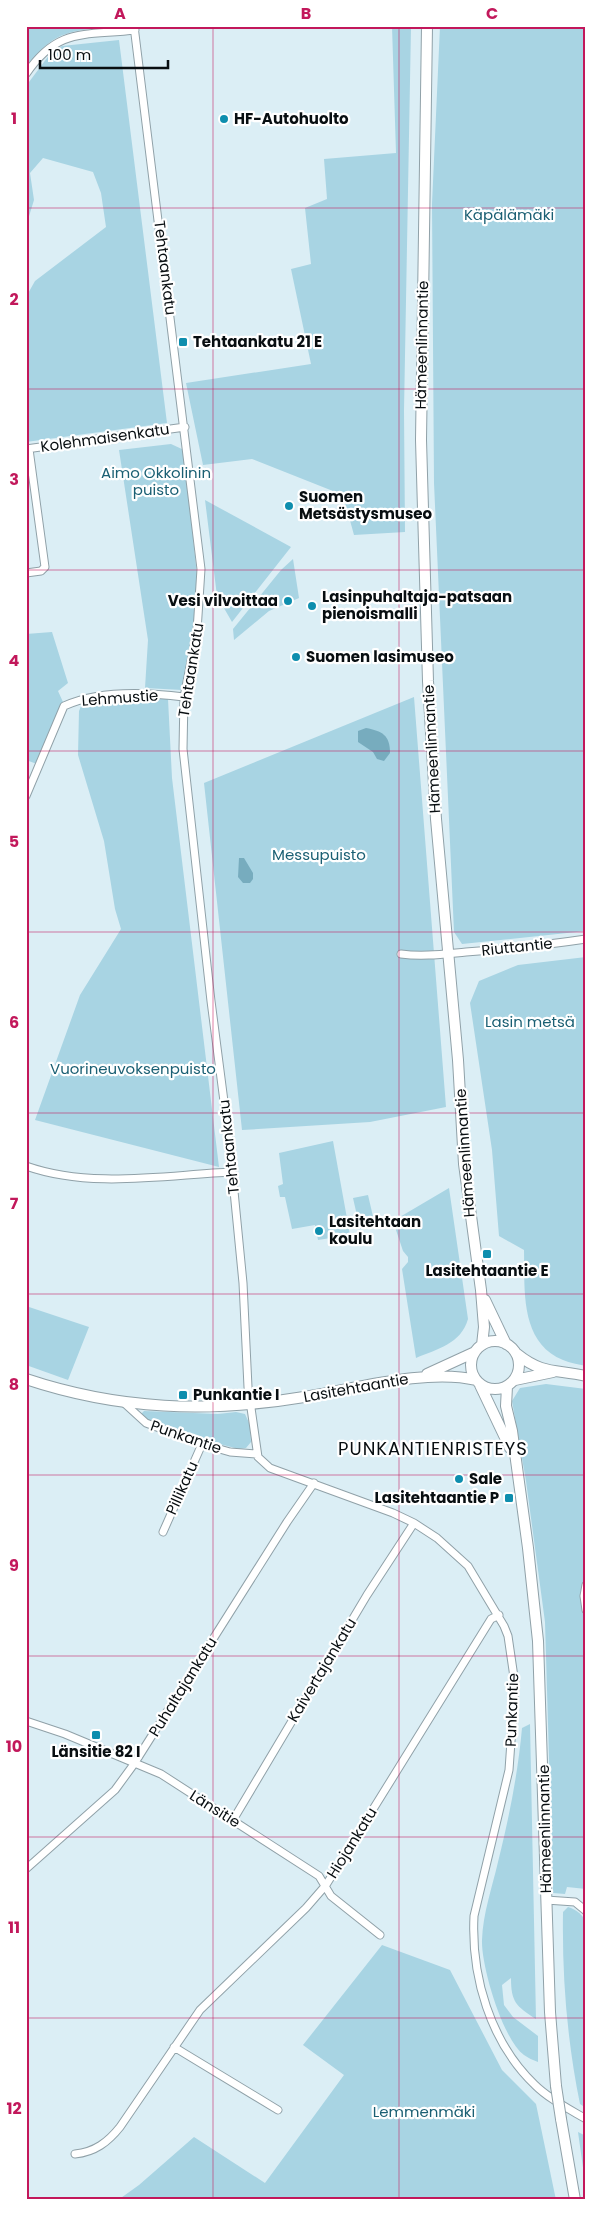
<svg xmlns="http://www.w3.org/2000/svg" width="612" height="2226" font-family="Poppins,sans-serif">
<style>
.green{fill:#a8d4e3}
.water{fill:#77acbe}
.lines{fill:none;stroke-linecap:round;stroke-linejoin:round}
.street-casing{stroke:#90a1a8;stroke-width:9}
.secondary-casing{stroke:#90a1a8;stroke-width:12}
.street{stroke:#fff;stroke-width:7}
.secondary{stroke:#fff;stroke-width:10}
.secondary-bridge-casing{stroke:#90a1a8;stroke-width:12;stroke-linecap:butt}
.secondary-bridge{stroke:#fff;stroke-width:10}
.grid{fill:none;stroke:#c2185b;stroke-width:1;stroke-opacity:0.55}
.poi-dot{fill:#0e8eae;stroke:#fff;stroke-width:2}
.labels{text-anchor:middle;stroke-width:4.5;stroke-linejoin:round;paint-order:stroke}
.poi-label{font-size:15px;font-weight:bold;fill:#080e11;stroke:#fff;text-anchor:start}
.park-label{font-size:15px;fill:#1a5f73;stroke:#fff}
.street-label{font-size:15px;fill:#080e11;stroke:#fff}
.quarter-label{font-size:18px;letter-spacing:1px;fill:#080e11;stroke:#fff}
.neatline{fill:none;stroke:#c2185b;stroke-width:2}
.grid-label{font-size:16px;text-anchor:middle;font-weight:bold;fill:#c2185b}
</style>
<rect width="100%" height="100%" fill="#dbeef5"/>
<path class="green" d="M26 26H119C110 29 100 29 91 29 58 32 45 42 26 69Z
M392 26H411L404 411 405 532 354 535 343 495 252 459 203 465 186 383 311 364 291 269 311 264 305 208 327 199 324 159 396 153Z
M440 26H586V931L462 944 454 932 434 483 432 204Z
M119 40 167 423 26 442V297L35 281 106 227 101 193 93 172 43 158 30 173 34 200 26 226V86L50 54 62 46Z
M171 444 184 450 198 585 195 630 182 690 145 688 148 640 119 450Z
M205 500 291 547 232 622 217 596Z
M293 559 299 598 269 611 234 640 233 629 281 570Z
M52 632 68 683 58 691 63 702 37 764 26 760V634Z
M414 697 446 1107 370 1122 242 1130 204 783Z
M135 698 168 699 172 778 219 1167 35 1120 80 995 121 929 115 909 104 841 78 755 79 711 82 704Z
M586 957V1366C578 1364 570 1363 563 1360 519 1342 525 1289 524 1250L499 1236 492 1150 470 1003 479 981 518 965Z
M333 1141 350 1235 318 1240 315 1225 292 1229 285 1197H280L278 1186 283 1184 279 1153Z
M449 1188 468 1319C461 1344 437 1349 416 1358L402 1269 408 1262V1257L403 1251 393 1221Z
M368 1195 375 1225 360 1229 353 1198Z
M26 1306 89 1327 68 1380 26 1365Z
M546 1384 586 1389V1587L581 1593 586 1608V1889L567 1887 565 1894 553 1893 545 1622 526 1481 512 1401 520 1388Z
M144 1411 218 1414 236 1412 245 1414 250 1425 251 1442 246 1448 239 1449 192 1437 147 1420 141 1414Z
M530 1724 536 2019C516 2006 511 2002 511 1978L502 1985 504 2005 513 2017 538 2036V2062C533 2060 528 2058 524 2055 503 2040 481 1966 482 1940 483 1913 492 1888 498 1862 509 1818 518 1773 522 1728Z
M568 1907C576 1909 585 1916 586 1924V2108L580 2104C567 2040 562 1977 563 1912Z
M382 1945 450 1970 502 2070 536 2104 556 2200H118L139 2185 194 2137 265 2183 344 2075 303 2045Z
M578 2132 586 2136V2189Z"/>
<path class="water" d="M366 728C382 731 390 735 390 753L384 761 377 759 373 752 358 742V731Z
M239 858H244L253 873V879L250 883H243L238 877Z"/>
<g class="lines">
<defs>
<path id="street" d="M134 26 201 569 197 631 184 697 183 749 211 1001 229 1140 243 1283 248 1387 258 1457 270 1468 393 1513 414 1523 437 1538 468 1566 504 1626 508 1636 515 1684 509 1770 474 1916C471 1976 490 2042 535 2085 549 2099 569 2109 586 2119
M26 74C58 27 84 36 135 30
M26 449 185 427
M26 573 41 571 45 567 29 449
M26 796 64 706C99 690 146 692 184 697
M401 954C423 957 444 954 466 952 506 949 546 945 586 939
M26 1166C91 1189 165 1175 232 1172
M123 1402 146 1423 202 1444 230 1452 257 1454
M163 1532 202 1444
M586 1585 584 1596 586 1610
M26 1721 65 1734 161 1774 319 1876 331 1896 380 1935
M233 1820 367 1595 414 1523
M26 1869 115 1790 134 1764 287 1522 314 1483
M546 1900 575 1902 586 1911
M174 2047 278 2110
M75 2154C95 2152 108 2142 120 2127L200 2010 306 1908 326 1885 491 1619 499 1615"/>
<path id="secondary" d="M427 26 421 440 428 681 436 819 458 1060 464 1164 481 1290 484 1327 482 1345
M485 1300 506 1344
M471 1365a24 24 0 1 1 48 0a24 24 0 1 1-48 0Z
M517 1354C543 1375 556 1369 586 1376
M427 1374 475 1352
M26 1379C119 1410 208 1413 304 1397 354 1389 428 1368 476 1380
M515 1380 553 1372
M480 1385 510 1448
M507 1386 506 1406 512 1431 528 1548 538 1641 550 2012 556 2086
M561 2119 575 2200"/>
</defs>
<use href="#street" class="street-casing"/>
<use href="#secondary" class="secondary-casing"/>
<use href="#street" class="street"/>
<use href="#secondary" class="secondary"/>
<defs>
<path id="secondary-bridge" d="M556 2086 561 2119"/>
</defs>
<use href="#secondary-bridge" class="secondary-bridge-casing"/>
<use href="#secondary-bridge" class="secondary-bridge"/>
</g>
<path class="grid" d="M213 26V2200M399 26V2200M26 208H586M26 389H586M26 570H586M26 751H586M26 932H586M26 1113H586M26 1294H586M26 1475H586M26 1656H586M26 1837H586M26 2018H586"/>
<g class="poi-dot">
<circle cx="224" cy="119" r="5"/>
<rect x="178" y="337" width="10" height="10" rx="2.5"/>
<circle cx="289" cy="506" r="5"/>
<circle cx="288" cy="601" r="5"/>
<circle cx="312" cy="606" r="5"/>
<circle cx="296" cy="657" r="5"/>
<circle cx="319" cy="1231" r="5"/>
<rect x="482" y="1249" width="10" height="10" rx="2.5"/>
<rect x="178" y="1390" width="10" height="10" rx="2.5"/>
<circle cx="459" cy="1479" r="5"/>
<rect x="504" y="1493" width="10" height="10" rx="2.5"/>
<rect x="91" y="1730" width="10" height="10" rx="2.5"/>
</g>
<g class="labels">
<g class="poi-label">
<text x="234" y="124">HF-Autohuolto</text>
<text x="193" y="347">Tehtaankatu 21 E</text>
<text x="299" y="502">Suomen<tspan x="299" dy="17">Metsästysmuseo</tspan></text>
<text x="322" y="602">Lasinpuhaltaja-patsaan<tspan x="322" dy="17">pienoismalli</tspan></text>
<text x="278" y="606" text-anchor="end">Vesi vilvoittaa</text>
<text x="306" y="662">Suomen lasimuseo</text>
<text x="329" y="1227">Lasitehtaan<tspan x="329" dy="17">koulu</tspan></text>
<text x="487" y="1276" text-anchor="middle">Lasitehtaantie E</text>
<text x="193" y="1400">Punkantie I</text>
<text x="469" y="1484">Sale</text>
<text x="499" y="1503" text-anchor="end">Lasitehtaantie P</text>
<text x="96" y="1757" text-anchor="middle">Länsitie 82 I</text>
</g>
<g class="park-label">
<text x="509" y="220">Käpälämäki</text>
<text x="156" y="478">Aimo Okkolinin<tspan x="156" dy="17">puisto</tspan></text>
<text x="319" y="860">Messupuisto</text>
<text x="530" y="1027">Lasin metsä</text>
<text x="133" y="1074">Vuorineuvoksenpuisto</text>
<text x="424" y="2117">Lemmenmäki</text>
</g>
<g class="street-label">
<text transform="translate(165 268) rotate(83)" y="5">Tehtaankatu</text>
<text transform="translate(422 345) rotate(-89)" y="5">Hämeenlinnantie</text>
<text transform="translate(105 438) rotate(-8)" y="5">Kolehmaisenkatu</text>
<text transform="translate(191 670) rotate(-81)" y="5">Tehtaankatu</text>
<text transform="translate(120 698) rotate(-4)" y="5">Lehmustie</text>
<text transform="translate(432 749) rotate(-93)" y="5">Hämeenlinnantie</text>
<text transform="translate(517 947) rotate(-6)" y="5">Riuttantie</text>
<text transform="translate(229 1147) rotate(-96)" y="5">Tehtaankatu</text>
<text transform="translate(465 1153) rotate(-94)" y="5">Hämeenlinnantie</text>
<text transform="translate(356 1388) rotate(-10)" y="5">Lasitehtaantie</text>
<text transform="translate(186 1437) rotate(19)" y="5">Punkantie</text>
<text transform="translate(182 1488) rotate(-66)" y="5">Pillikatu</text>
<text transform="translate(322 1670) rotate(-59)" y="5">Kaivertajankatu</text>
<text transform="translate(183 1687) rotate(-58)" y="5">Puhaltajankatu</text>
<text transform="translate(512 1710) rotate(-88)" y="5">Punkantie</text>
<text transform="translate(215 1809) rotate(32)" y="5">Länsitie</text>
<text transform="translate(545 1829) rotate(-91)" y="5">Hämeenlinnantie</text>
<text transform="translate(352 1843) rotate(-58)" y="5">Hiojankatu</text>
</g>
<g class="quarter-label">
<text x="433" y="1455">PUNKANTIENRISTEYS</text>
</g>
</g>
<rect width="612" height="2226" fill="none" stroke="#ffffff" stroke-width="55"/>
<path d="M40 60v8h128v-8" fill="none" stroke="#080e11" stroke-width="2.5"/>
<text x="48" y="60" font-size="15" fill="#080e11" stroke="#ffffff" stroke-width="4" paint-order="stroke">100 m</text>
<rect x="28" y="28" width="556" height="2170" class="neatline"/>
<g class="grid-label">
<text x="120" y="19">A</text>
<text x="306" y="19">B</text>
<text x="492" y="19">C</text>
<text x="14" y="124">1</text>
<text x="14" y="305">2</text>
<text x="14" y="485">3</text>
<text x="14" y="666">4</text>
<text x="14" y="847">5</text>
<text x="14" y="1028">6</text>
<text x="14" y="1209">7</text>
<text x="14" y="1390">8</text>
<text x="14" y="1571">9</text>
<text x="14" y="1752">10</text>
<text x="14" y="1933">11</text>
<text x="14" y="2114">12</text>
</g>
</svg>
